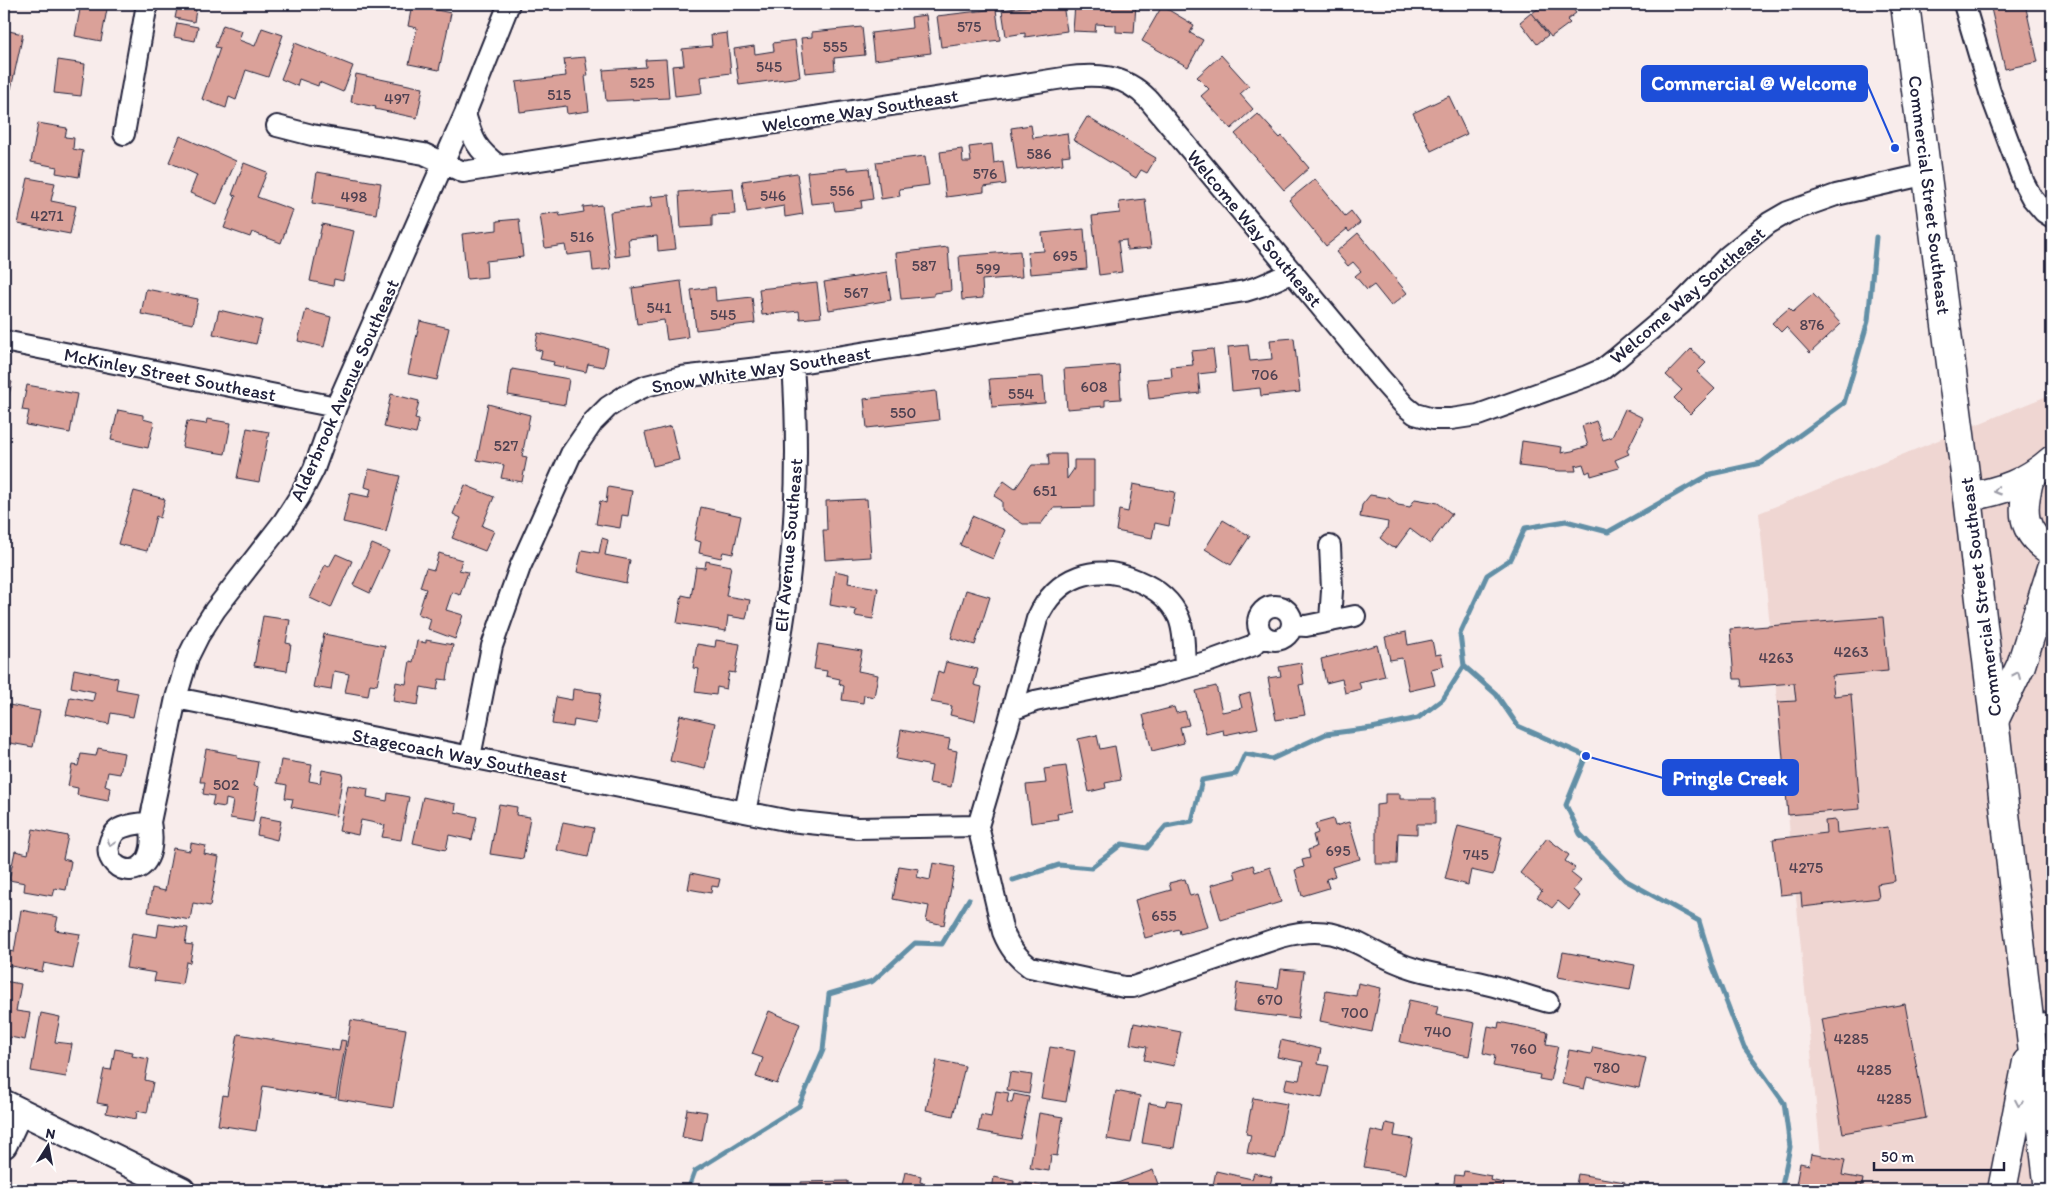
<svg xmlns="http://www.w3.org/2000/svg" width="2056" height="1194" font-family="Itim,sans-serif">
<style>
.built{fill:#efd6d2}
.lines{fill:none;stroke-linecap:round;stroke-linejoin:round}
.stream{stroke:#628fa6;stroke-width:5}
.building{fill:#daa199;stroke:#22223b}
.minor-casing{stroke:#22223b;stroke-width:24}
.tertiary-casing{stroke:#22223b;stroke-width:29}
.secondary-casing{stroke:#22223b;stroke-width:31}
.primary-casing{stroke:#22223b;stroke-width:31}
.minor{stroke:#fff;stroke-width:20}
.tertiary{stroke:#fff;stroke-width:25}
.secondary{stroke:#fff;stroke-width:28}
.primary{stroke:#fff;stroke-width:28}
.oneway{stroke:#9c9ca7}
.labels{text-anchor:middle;stroke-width:4;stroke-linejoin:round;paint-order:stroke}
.number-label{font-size:16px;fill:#504252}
.street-label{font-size:19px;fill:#22223b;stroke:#fff}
.leader{fill:none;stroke:#1d4ed8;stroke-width:2}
.callout-dot{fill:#1d4ed8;stroke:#fff;stroke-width:2}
.callout{fill:#1d4ed8;stroke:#1d4ed8;stroke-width:2}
.callout-label{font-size:20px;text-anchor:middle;font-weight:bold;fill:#fff}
</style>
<rect width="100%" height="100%" fill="#f8eceb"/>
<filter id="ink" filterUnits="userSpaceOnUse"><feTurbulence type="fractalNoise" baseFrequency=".02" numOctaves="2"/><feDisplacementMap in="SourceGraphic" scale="10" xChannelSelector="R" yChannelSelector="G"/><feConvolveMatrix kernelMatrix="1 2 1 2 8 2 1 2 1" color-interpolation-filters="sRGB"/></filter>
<g filter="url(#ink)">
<path class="built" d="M2052 394V1190H1841L1821 1156 1759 513Z"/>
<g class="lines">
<path class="stream" d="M2050 161 2052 157
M1013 880 1059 865 1091 868 1122 844 1147 848 1166 826 1192 821 1202 780 1236 774 1245 754 1272 759 1326 734 1372 728 1418 718 1443 699 1464 666
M688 1190 695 1171 799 1106 823 1050 829 994 873 981 915 943 942 944 969 899
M1778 1190 1782 1186 1790 1147 1784 1103 1744 1047 1713 967 1699 921 1625 880 1580 834 1566 805 1586 756 1518 726 1496 694 1464 666 1460 634 1487 575 1511 559 1525 528 1566 521 1608 532 1711 474 1761 463 1844 403 1868 321 1876 237"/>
</g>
<path class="building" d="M81 4H108L101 41 75 36Z
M178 4H197L194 22 175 18Z
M1045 4H1063L1067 31 1025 37V33L1006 36 1002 10Z
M1075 4H1136L1134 33 1116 32V25L1096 24 1095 32 1073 31Z
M1545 4H1569L1576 13 1567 20 1570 23 1551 37 1532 13Z
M1990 4H2025L2038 62 2005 69Z
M412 5 451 13 439 70 409 64 417 28 408 26Z
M1162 6 1194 25 1190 33 1203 40 1188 67 1142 41Z
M996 9 1000 40 941 47 937 16Z
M1531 13 1548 35 1537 44 1520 22Z
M926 15 931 53 874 60 871 33 912 28 911 17Z
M177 23 198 27 195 41 174 37Z
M223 25 242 31 239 40 255 46 262 28 283 35 268 77 246 70 236 100 229 97 226 108 202 99 220 48 215 47Z
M862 27 865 55 834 58 835 70 805 73 801 38 812 37V32Z
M4 30 23 34 11 89 4 87Z
M727 33 731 73 700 77 702 93 675 96 672 66 684 65 682 49 712 46 711 35Z
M795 40 800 77 739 85 734 49 754 46 755 54 774 51 773 43Z
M295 43 353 66 343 92 319 82 318 86 299 79 297 86 281 79Z
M1221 55 1249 86 1240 94 1253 109 1231 129 1201 96 1209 89 1197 77Z
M585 57 588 76H585L589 111 567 114 566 106 520 112 516 82 566 76 564 59Z
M666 59 669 98 606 101 603 70 646 67 645 60Z
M58 60 85 64 81 96 54 93Z
M356 74 423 88 417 118 375 109 376 107 351 102Z
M1449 96 1467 134 1431 151 1413 113Z
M1258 114 1280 138 1282 136 1309 168 1284 190 1235 134Z
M1087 117 1156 158 1147 173 1141 170 1136 178 1073 140Z
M38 123 67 128 65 137 74 138 73 149 83 151 79 177 56 173 57 167 31 162Z
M1031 125 1033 138 1067 133 1070 155 1062 156 1063 164 1017 170 1011 128Z
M180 136 236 161 217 204 190 193 197 175 169 162Z
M992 144 994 163 1003 161 1006 184 984 187V192L946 197 940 152 962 149 963 162H971L969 147Z
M925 156 929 185 899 189 900 196 881 199 876 162Z
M244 163 267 172 257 197 293 210 281 243 252 232 250 237 224 228 236 196 232 195Z
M848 168V170L869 168 873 199 861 201 862 208 835 211 833 202 811 204 807 172Z
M317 172 381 183 376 214 312 203Z
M797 173 803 214 785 217 784 206 747 212 742 181Z
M28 178 55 183 51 201 76 206 70 234 18 224Z
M1315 179 1345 216 1351 211 1360 223 1349 232 1347 229 1326 246 1289 200Z
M733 188 735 214 712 215V226L681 228 679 192Z
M669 195 676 249 658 251 657 236 628 239 630 255 615 257 610 212 652 207 650 197Z
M1145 199 1151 248 1127 250 1126 240 1118 241 1122 272 1099 275 1092 216 1120 213 1119 202Z
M602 205 611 269 593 271 591 252 567 255 565 245 545 248 540 215 559 212 560 216 584 212 583 207Z
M519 219 523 257 486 261 487 277 467 279 462 234 497 230V221Z
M322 224 354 231 343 281 334 279 333 286 310 281Z
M1084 229 1087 269 1030 274 1028 252 1044 251 1042 233Z
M1358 233 1407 293 1391 306 1374 285 1367 290 1355 276 1361 271 1353 262 1348 266 1336 252Z
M948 247 951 291 934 293V296L901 299 896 253Z
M1020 251 1022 277 982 280 983 298 962 300 959 256Z
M887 272 891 300 829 310 824 282Z
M681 281 688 337 667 340 664 320 637 324 632 288Z
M817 283 821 317 800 319 799 311 762 315 759 289Z
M715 287 716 301 752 297 755 323 696 330 691 290Z
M146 289 198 299 193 324 141 314Z
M1813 294 1841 324 1810 353 1786 327 1781 332 1772 323 1789 308 1793 312Z
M219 310 262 320 256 344 213 334Z
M306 310 331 317 324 347 298 341Z
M420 321 449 328 437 380 408 374Z
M538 333 608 348 604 367 588 364 586 372 553 365 554 362 540 359 542 351 535 349Z
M1294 338 1300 392 1261 396 1260 388 1232 391 1228 347 1248 345 1250 361 1272 359 1270 340Z
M1213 349 1216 372 1198 374 1200 393 1149 399 1147 379 1172 377 1171 367 1193 365 1191 351Z
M1691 349 1706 363 1697 372 1715 389 1690 414 1674 398 1682 390 1666 375Z
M1119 365 1121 399 1105 400V406L1067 409 1064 369Z
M512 369 569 379 565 405 508 395Z
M1043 376 1045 403 992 407 989 379Z
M4 380 12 382 5 411H4Z
M27 385 77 394 70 433 26 425 29 411 22 410Z
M936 391 939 420 867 428 864 399Z
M391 394 419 401 415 419 419 420 416 434 384 427Z
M488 404 530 415 522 456 527 457 522 482 501 478 504 465 477 460Z
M1625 409 1643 418 1627 451 1629 454 1615 460 1619 468 1591 476 1590 471 1586 473 1583 464 1575 466 1576 471H1560L1519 466 1522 441 1562 447 1561 453 1572 451 1588 446 1582 426 1596 421 1603 440 1612 437Z
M118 410 143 415V419L154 422 148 448 111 440Z
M207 419 231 423 225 454 182 447 187 421 206 424Z
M671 426 679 460 653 466 645 433Z
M247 428 269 432 259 482 237 478Z
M1048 454H1066L1067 479 1074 469V460H1094V507L1053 508 1041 524H1023L1002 510V501L994 496 1004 481 1015 489 1032 465H1049Z
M369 469 400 476 386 532 343 522 350 493 369 497 371 489 365 487Z
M1133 484 1175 492 1169 526 1155 523 1152 538 1116 531 1119 510 1128 512Z
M465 485 494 497 482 526 494 531 485 551 452 538 461 518 453 514Z
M608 487 632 491 628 516 622 515 620 528 596 524 600 501 606 503Z
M134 491 165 499 160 518 156 516 147 551 118 544Z
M1370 495 1389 498 1398 505 1410 507 1415 499 1438 503 1452 514 1430 544 1410 529 1396 548 1391 547 1380 538 1387 529 1388 522 1360 517 1362 505Z
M867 499 871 557 825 560 823 530H827L826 501Z
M701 507 741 516 733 554 723 552 721 558 699 553 701 542 694 540Z
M972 516 1005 530 993 559 960 545Z
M1223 520 1250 536 1231 565 1205 549Z
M602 538 608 540 605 555 630 560 626 583 577 572 582 550 599 553Z
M372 544 389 551 370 593 353 585Z
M439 553 462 560 459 570 468 572 460 595 452 592 446 610 463 615 455 639 428 629 431 619 418 614 426 589 420 587 426 568 434 570Z
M336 554 352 561 331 608 310 598 325 565 329 567Z
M706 561 731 566 726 596 750 600 746 619 728 616 726 631 677 623 682 595 691 597 696 567 705 568Z
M835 571 849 574 848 583 878 588 873 619 855 616 856 610 830 605Z
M966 590 990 597 975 645 951 638Z
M263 616 290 620 286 643 291 644 287 671 254 666Z
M1883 617 1888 671 1832 676 1834 696 1851 694 1860 809 1788 815 1778 702 1796 701 1794 683 1742 687 1741 679H1734L1730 629Z
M1406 632 1408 645 1432 640 1435 655 1441 654 1444 666 1431 669 1435 685 1409 691 1402 658 1390 660 1385 637Z
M324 634 385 646 377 685 370 684 368 696 345 692 349 674 334 671 331 690 313 687Z
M426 640 453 645 447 680 439 679 437 690 421 687 418 705 393 701 396 682 406 684 410 661 413 662 417 641 426 643Z
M716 640 740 644 735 673 729 672 726 689 717 687 716 695 695 692 699 669 693 668 697 644 715 647Z
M818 644 862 651 858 671 878 675 874 697 864 695 863 703 842 700 844 686 839 684 840 679 826 676 827 671 814 669Z
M1377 645 1385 676 1359 682 1361 689 1345 693 1342 679 1326 683 1321 659Z
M946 662 978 669 974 685 982 687 975 721 950 715 952 706 931 702 938 671 943 673Z
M1301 663 1304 684 1299 685 1305 715 1276 720 1268 678 1281 676 1279 667Z
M74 669 118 678 116 689 138 693 133 717 111 713 109 724 66 715 70 697 93 701 95 692 71 687Z
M1216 686 1222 712 1242 708 1239 696 1250 693 1258 728 1224 735 1223 730 1206 734 1196 691Z
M573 689 601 693 596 724 574 720 573 727 552 724 556 697 572 700Z
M4 704 40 711 33 747 10 743 6 764H4Z
M1174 707 1176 713 1185 711 1189 725 1180 727 1184 743 1152 751 1143 715Z
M680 715 715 723 705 769 670 761Z
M901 730 950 739 948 749 957 751 951 787 929 783 932 766 896 759Z
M1097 735 1100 749 1115 746 1121 780 1105 783 1106 788 1089 792 1078 739Z
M98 748 124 753 120 774 108 772 105 786 110 788 108 801 77 795 78 788 68 786 72 765 78 766 81 754 96 756Z
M206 749 237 755V758L258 762 254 786 259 787 253 822 230 818 233 801 226 799 225 807 212 805 214 796 203 794 205 782H200Z
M281 760 312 765 309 781 320 783 322 770 343 774 336 816 291 807 293 799 285 798 287 785 277 783Z
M1066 766 1073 811 1057 814 1058 819 1031 823 1026 785 1046 783 1044 769Z
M348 785 368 789 367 797 387 801 388 793 409 797 401 840 382 837 385 825 361 820 358 835 339 831Z
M1385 794H1400V799H1435V824H1417V834L1398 833 1397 864H1376V805L1385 804Z
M423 797 456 804 455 812 477 817 472 840 449 835 446 850 413 843Z
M499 804 517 807 516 815 530 817 523 859 490 854Z
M260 817 281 821 277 840 257 835Z
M1333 819 1335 826 1349 822 1360 859 1332 867 1335 876 1326 879 1329 888 1302 896 1295 870 1304 867 1302 860 1310 858 1308 850 1316 847 1313 835 1318 833 1315 824Z
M1836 820 1837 833 1888 827 1895 881 1877 884 1879 898 1802 907 1801 893 1780 895 1773 839 1826 833 1825 821Z
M563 822 594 828 588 857 557 850Z
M1458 826 1502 837 1493 875 1471 870 1468 885 1445 879Z
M33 829 68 836 63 859 71 861 66 890 55 888 53 896 24 891 25 883 9 880 15 851 28 854Z
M1547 838 1569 855 1565 861 1575 868 1571 873 1581 881 1573 890 1580 896 1569 910 1558 901 1552 908 1537 897 1542 891 1520 873Z
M191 843 206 846 204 854 219 857 210 906 193 903 190 920 148 912 152 888 165 891 173 848 190 851Z
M933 863 955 867 944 925 926 921 929 906 893 899 899 866 919 869 917 877 930 880Z
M1253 865 1255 872 1270 867 1281 902 1221 920 1211 885 1236 878 1234 871Z
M691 873 720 879 718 887 712 886 711 893 688 889Z
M1185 879 1190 896 1198 894 1208 927 1180 934 1179 929 1145 938 1135 900 1171 890 1169 883Z
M21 910 58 917 55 930 80 934 73 969 44 963 42 972 6 965 9 951 14 952Z
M159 924 188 928 185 944 193 945 190 963 186 962 182 985 154 981 156 973 126 968 132 933 157 937Z
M1563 952 1635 965 1630 990 1558 977Z
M1281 969 1304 971 1298 1019 1233 1011 1237 983 1278 988Z
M4 981 21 984 16 1011 30 1013 25 1040 10 1037 8 1046 4 1045Z
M1358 983 1381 988 1372 1032 1320 1021 1326 991 1356 996Z
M1409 1000 1438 1006 1436 1015 1475 1023 1469 1056 1400 1042Z
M1905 1004 1926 1118 1843 1133 1822 1019Z
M769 1011 800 1024 777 1084 756 1077 763 1058 752 1054Z
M41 1013 60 1017 55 1042 72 1044 66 1077 31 1071Z
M351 1020 406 1029 393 1108 338 1099Z
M1499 1022 1548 1032 1546 1044 1558 1046 1550 1081 1539 1079 1540 1075 1493 1066 1495 1056 1483 1053 1488 1026 1498 1028Z
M1134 1023 1181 1032 1174 1066 1144 1060 1147 1047 1130 1044Z
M238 1034 339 1051 341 1040 346 1041 336 1098 263 1086 256 1131 218 1125 223 1095 227 1096Z
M1281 1040 1321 1049 1318 1064 1329 1066 1322 1098 1284 1090 1287 1078 1299 1080 1303 1062 1277 1057Z
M1050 1047 1075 1051 1066 1102 1041 1098Z
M1593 1047 1646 1058 1639 1088 1587 1077 1584 1089 1562 1084 1569 1050 1591 1054Z
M115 1049 133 1052 132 1056 149 1059 145 1080 153 1082 147 1113 137 1111 136 1119 106 1113 108 1105 97 1103 104 1069 111 1070Z
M937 1060 965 1066 953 1116 926 1110Z
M1010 1072 1032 1075 1029 1094 1007 1090Z
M996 1091 1009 1093 1007 1102 1012 1103 1014 1094 1029 1097 1020 1139 978 1131 981 1115 991 1117Z
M1116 1091 1140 1096 1131 1143 1107 1139Z
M1253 1098 1287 1104 1276 1159 1247 1153 1251 1135 1246 1134Z
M1167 1100 1182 1102 1174 1148 1142 1143 1149 1103 1165 1106Z
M687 1109 707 1112 702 1141 682 1137Z
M1039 1113 1063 1117 1057 1156 1051 1155 1049 1171 1030 1168Z
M1386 1123 1396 1125 1394 1136 1413 1139 1406 1174 1364 1167 1371 1130 1384 1133Z
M1811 1154 1845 1160 1842 1175 1863 1179 1861 1190H1795L1800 1163 1809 1165Z
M1153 1170 1160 1190H1102L1101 1189Z
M1216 1171 1252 1179 1254 1173 1272 1177 1269 1190H1212Z
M1464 1171 1491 1176 1490 1180 1504 1183 1503 1190H1453L1455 1175 1463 1176Z
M905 1172 921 1176 920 1182 950 1190H901Z
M1578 1174 1625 1182 1623 1190H1575Z
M994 1177 1014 1181 1013 1190H992Z
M848 1181V1190H802L801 1182Z
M1020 1182 1043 1186 1042 1190H1019Z"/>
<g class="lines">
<defs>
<path id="minor" d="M1964 4 1990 92 2024 183 2032 198 2044 212 2052 217
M465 114C473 140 476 149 499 166
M277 126 312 135 424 154 463 172 1063 78C1096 73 1124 74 1148 99L1380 378 1405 406 1415 414 1433 419H1451L1478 415 1587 376 1603 369 1617 358 1681 304 1728 256 1769 223 1788 212 1836 195 1927 174
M124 134 147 4
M4 341 336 407
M1258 623a17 17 0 1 1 34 0a17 17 0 1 1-34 0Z
M1330 621 1332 590 1330 546
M1292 625 1306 626 1355 616
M1185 667C1184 652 1185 633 1179 618 1171 600 1155 588 1138 581 1095 562 1056 576 1037 619L1008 725 978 826 1003 932C1009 947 1017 958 1030 967L1124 987H1133L1281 937C1346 919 1360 953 1415 969 1438 976 1462 978 1486 984 1507 989 1527 996 1548 1002
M176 698 790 821 857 828 978 826
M1012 710 1035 701 1156 676 1210 661 1254 645 1263 635
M470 757 492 646 520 567 571 454 593 422 608 407 625 396 646 386 681 377 793 364 1245 291 1261 286 1293 272
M745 812C760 738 779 663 788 588 797 514 798 439 793 364
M150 822C140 824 128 824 119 829 114 832 110 839 109 845 103 876 162 888 150 822L176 698 188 657 199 635 215 610 284 521 300 496 314 469 336 407 465 114 509 4
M2031 1024 2052 1023"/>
<path id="tertiary" d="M4 1103 182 1190
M4 1145 20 1111"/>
<path id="secondary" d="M2030 477C2021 510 2020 532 2052 552
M1968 497C2002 491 2026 483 2052 460
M1995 719 2021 665 2052 568"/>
<path id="primary" d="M1905 4 1968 497 2049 1190
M2002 1190 2027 1062"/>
</defs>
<use href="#minor" class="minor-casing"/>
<use href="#tertiary" class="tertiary-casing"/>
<use href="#secondary" class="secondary-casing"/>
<use href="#primary" class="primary-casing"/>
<use href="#minor" class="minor"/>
<use href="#tertiary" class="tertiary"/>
<use href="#secondary" class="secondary"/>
<use href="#primary" class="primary"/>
</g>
<defs><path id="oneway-chevron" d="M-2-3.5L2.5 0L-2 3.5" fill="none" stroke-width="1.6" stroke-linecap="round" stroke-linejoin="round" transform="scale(1.25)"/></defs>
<g class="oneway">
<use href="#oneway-chevron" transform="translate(1997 491) rotate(164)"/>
<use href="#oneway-chevron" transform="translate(2017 675) rotate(-66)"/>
<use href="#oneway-chevron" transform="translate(111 843) rotate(108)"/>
<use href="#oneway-chevron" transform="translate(2019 1103) rotate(101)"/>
</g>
</g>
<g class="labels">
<g class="number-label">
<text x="969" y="32">575</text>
<text x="835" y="52">555</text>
<text x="769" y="72">545</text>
<text x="642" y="88">525</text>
<text x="559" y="100">515</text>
<text x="397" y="104">497</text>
<text x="1039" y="159">586</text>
<text x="985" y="179">576</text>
<text x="842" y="196">556</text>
<text x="773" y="201">546</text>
<text x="354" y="202">498</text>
<text x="47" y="221">4271</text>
<text x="582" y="242">516</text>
<text x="1065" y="261">695</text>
<text x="924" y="271">587</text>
<text x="988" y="274">599</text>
<text x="856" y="298">567</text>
<text x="659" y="313">541</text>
<text x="723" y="320">545</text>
<text x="1812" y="330">876</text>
<text x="1265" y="380">706</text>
<text x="1094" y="392">608</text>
<text x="1021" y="399">554</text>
<text x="903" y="418">550</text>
<text x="506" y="451">527</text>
<text x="1045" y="496">651</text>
<text x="1851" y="657">4263</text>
<text x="1776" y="663">4263</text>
<text x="226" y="790">502</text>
<text x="1338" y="856">695</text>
<text x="1476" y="860">745</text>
<text x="1806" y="873">4275</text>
<text x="1164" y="921">655</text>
<text x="1270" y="1005">670</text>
<text x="1355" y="1018">700</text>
<text x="1438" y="1037">740</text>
<text x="1851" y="1044">4285</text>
<text x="1524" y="1054">760</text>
<text x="1607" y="1073">780</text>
<text x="1874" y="1075">4285</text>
<text x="1894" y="1104">4285</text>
</g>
<g class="street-label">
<text transform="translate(860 110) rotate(-9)" y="7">Welcome Way Southeast</text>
<text transform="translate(1930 195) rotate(83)" y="7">Commercial Street Southeast</text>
<text transform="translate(1255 228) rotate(50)" y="7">Welcome Way Southeast</text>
<text transform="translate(1687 295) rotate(-41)" y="7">Welcome Way Southeast</text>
<text transform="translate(761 369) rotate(-9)" y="7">Snow White Way Southeast</text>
<text transform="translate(170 374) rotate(11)" y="7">McKinley Street Southeast</text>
<text transform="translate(344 390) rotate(-66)" y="7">Alderbrook Avenue Southeast</text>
<text transform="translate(788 545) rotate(-85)" y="7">Elf Avenue Southeast</text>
<text transform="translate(1980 597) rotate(-97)" y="7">Commercial Street Southeast</text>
<text transform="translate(460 755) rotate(11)" y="7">Stagecoach Way Southeast</text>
</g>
</g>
<path class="leader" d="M1895 148L1867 83M1586 756L1663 778"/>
<g class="callout-dot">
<circle cx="1895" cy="148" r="5"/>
<circle cx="1586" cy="756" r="5"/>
</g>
<g class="callout">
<rect x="1642" y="66" width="225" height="35" rx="5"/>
<rect x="1663" y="760" width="135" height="35" rx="5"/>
</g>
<g class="callout-label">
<text x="1754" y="90">Commercial @ Welcome</text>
<text x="1730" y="785">Pringle Creek</text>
</g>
<rect width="2056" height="1194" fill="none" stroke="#fff" stroke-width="20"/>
<rect x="10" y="10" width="2036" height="1174" fill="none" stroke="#22223b" stroke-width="2" filter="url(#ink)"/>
<g transform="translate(48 1146) rotate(11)" stroke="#ffffff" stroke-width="4" paint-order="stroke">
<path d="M0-4L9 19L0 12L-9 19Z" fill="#22223b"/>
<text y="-8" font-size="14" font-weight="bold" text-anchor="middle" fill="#22223b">N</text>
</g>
<path d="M1874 1162v8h130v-8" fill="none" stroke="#22223b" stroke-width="2.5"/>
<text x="1881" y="1162" font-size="15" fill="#22223b" stroke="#ffffff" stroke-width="4" paint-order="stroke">50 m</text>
</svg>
